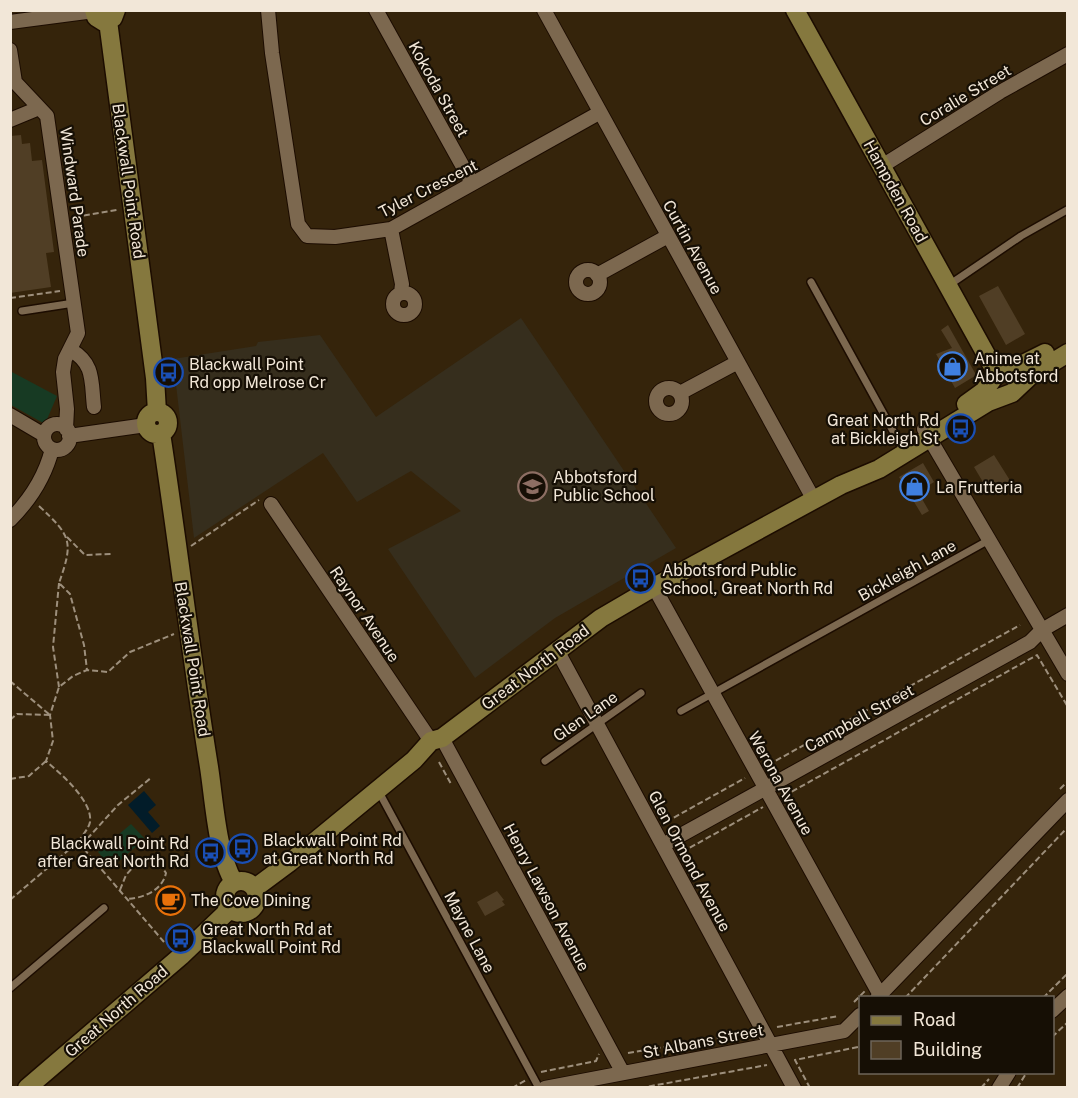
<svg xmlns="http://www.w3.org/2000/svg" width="1078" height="1098" font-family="'Public Sans',sans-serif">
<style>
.education{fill:#362e1d}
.green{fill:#173a23}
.water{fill:#021c29}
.building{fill:#503e25}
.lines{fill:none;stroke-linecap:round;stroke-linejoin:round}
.lane-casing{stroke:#1c0c00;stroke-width:10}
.street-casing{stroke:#1c0c00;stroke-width:16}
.secondary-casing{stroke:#1c0c00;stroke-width:21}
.path{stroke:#9d8f7c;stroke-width:2;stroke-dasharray:6 3;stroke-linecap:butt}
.lane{stroke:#7c684f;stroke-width:7}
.street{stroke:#7c684f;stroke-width:14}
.secondary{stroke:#85783e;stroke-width:18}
.labels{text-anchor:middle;stroke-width:4.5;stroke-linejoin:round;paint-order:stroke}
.street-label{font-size:16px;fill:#f2e7d8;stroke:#160f05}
.poi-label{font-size:16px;fill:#f2e7d8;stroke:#160f05;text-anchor:start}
</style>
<rect width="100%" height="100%" fill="#35240b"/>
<path class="education" d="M521 318 676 548 555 618 475 678 388 549 461 511 411 471 357 502 323 453 194 538 173 359 256 346 258 342 320 335 376 417Z"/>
<path class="green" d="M10 371 57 396 45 424 11 405Z
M131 824 145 839 111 868 98 852Z"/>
<path class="water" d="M144 791 156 805 148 812 160 826 152 833 128 805Z"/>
<path class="building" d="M21 135 22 144 30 143 32 161 42 160 54 252 46 253 51 287 10 293V136Z
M998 286 1025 334 1006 345 979 296Z
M948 325 975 373V376L955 388 936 354 952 348 941 330Z
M994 455 1011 482 990 494 974 467Z
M923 463 934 482 918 492 929 511 922 515 899 477Z
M497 891 504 900 502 901 505 905 485 916 477 902Z"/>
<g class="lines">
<defs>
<path id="lane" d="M811 282 904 451
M949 285 1021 236 1067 210
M22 311 74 303
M681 711 989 540
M545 761 641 693
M379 792 539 1088
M10 988 104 908"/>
<path id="street" d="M268 10 272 53 298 224 307 236 335 237 391 229 599 113
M376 10 472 183
M544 10 814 500
M10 22 94 11
M10 50 15 82 47 116 78 333 65 359 63 372 67 409 66 429
M10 120 39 108
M882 166 1000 92 1068 54
M391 229 402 284 401 293
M576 282a12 12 0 1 1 24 0a12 12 0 1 1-24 0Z
M597 275 668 236
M393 304a11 11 0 1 1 22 0a11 11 0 1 1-22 0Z
M71 350C95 364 91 382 94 407
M656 401a13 13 0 1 1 26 0a13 13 0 1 1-26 0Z
M680 393 738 362
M10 415 44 435
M44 437a13 13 0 1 1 26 0a13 13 0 1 1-26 0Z
M924 429 1068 674
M69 436 146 425
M271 504 431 741
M10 520C30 500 45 477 52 449
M654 587 880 995
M557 650 794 1088
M442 738 623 1073
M663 845 1030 642 1042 630 1068 615
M877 998 1068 800
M1052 1011 1068 996
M545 1088 844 1031 860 1015
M999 1088 1009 1072"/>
<path id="secondary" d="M94 10 96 17 104 22 113 18 116 10
M795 10 993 367 998 372
M108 21 155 378 157 412
M966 404 984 391 998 372 1017 367 1045 353
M146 423a11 11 0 1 1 22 0a11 11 0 1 1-22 0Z
M161 433C178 544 191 656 209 767 214 799 217 855 234 882
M225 897a16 16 0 1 1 32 0a16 16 0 1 1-32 0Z
M255 888 290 862 414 760 431 741 442 738 601 618 654 587 841 485 879 469 988 402 1012 393 1030 376 1068 353
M27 1088 181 956 230 909"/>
</defs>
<use href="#lane" class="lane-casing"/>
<use href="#street" class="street-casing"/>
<use href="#secondary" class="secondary-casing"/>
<path class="path" d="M75 217 117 210
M10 298 60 291
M39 506C71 536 74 541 59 583L70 594 84 645 87 670
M67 537 85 555 111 554
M191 546 259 500
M59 583 53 647 59 687
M10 681 50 715
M10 720 17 714 50 715
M439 762 451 784
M768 765 1020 625
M10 779 29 776 46 761
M1060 789 1068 781
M784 796 1037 655 1068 707
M666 822 745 778
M78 842C82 836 89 828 90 822 93 801 60 773 46 761L53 741 50 715 59 687 73 676 87 670 108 672 130 652 174 634
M78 842 164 942
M682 852 763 807
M120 890 126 875 135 865 159 863 166 873C162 891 143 898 127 899
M10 900 78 842 87 839 118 805 152 777
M905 998 1068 827
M1043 998 1068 973
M854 1002 865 991
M777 1027 839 1016
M1052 1037 1068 1022
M628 1053 749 1033
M541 1072 596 1061 599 1054
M512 1088 526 1080
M640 1088 767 1065
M810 1088 795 1060 858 1047 860 1045
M981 1088 989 1079
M1017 1088 1027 1072"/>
<use href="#lane" class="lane"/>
<use href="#street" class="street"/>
<use href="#secondary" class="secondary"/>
</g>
<defs>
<symbol id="shop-ring" viewBox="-11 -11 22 22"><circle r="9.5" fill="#160f05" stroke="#3f7fe0" stroke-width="1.5"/><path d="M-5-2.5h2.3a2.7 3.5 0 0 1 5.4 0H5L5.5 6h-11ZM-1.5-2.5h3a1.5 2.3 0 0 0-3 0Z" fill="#3f7fe0"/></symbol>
<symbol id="bus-ring" viewBox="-11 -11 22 22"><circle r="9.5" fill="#160f05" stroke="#1a4fb4" stroke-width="1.5"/><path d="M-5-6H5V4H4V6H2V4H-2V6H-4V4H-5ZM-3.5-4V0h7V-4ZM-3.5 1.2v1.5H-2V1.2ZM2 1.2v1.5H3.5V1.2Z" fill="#1a4fb4"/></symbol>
<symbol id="school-ring" viewBox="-11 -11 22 22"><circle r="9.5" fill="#160f05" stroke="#8d6e63" stroke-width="1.5"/><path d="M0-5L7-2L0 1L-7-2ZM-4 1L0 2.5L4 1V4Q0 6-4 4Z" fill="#8d6e63"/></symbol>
<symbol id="cafe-ring" viewBox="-11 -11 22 22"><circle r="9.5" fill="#160f05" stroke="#e8710a" stroke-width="1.5"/><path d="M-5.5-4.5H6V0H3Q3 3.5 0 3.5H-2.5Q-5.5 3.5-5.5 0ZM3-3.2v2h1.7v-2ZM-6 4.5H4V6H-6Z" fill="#e8710a"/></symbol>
</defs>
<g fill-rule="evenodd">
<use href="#shop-ring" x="936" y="350" width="33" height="33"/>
<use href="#bus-ring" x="152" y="356" width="33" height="33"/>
<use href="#bus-ring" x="944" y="412" width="33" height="33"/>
<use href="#school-ring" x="516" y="470" width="33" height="33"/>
<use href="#shop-ring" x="898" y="470" width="33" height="33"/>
<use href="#bus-ring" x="624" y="562" width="33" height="33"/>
<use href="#bus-ring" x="226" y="832" width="33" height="33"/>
<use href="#bus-ring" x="194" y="836" width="33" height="33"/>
<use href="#cafe-ring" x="154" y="884" width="33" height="33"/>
<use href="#bus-ring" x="164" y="922" width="33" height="33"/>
</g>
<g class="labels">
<g class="street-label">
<text transform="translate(439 89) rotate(61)" y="6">Kokoda Street</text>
<text transform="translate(965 95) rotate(-31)" y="6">Coralie Street</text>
<text transform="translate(129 181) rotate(82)" y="6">Blackwall Point Road</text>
<text transform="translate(428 188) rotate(-27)" y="6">Tyler Crescent</text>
<text transform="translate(896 191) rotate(61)" y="6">Hampden Road</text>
<text transform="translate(75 192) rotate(82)" y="6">Windward Parade</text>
<text transform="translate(693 247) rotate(61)" y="6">Curtin Avenue</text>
<text transform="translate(907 570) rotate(-29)" y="6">Bickleigh Lane</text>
<text transform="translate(365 614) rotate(56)" y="6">Raynor Avenue</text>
<text transform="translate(193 659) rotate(81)" y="6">Blackwall Point Road</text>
<text transform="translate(535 667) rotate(-37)" y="6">Great North Road</text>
<text transform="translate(585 716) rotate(-35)" y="6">Glen Lane</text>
<text transform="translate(859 718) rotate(-29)" y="6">Campbell Street</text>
<text transform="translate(781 783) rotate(61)" y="6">Werona Avenue</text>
<text transform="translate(690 861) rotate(62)" y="6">Glen Ormond Avenue</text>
<text transform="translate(547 897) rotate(62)" y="6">Henry Lawson Avenue</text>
<text transform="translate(470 932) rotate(62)" y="6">Mayne Lane</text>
<text transform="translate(116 1011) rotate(-41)" y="6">Great North Road</text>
<text transform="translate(703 1041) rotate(-11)" y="6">St Albans Street</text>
</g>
<g class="poi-label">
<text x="974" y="364">Anime at<tspan x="974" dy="18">Abbotsford</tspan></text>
<text x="189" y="370">Blackwall Point<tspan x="189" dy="18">Rd opp Melrose Cr</tspan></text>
<text x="939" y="426" text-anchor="end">Great North Rd<tspan x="939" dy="18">at Bickleigh St</tspan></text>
<text x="553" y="483">Abbotsford<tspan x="553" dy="18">Public School</tspan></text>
<text x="936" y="493">La Frutteria</text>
<text x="662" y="576">Abbotsford Public<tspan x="662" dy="18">School, Great North Rd</tspan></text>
<text x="263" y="846">Blackwall Point Rd<tspan x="263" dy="18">at Great North Rd</tspan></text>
<text x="189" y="849" text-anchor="end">Blackwall Point Rd<tspan x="189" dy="18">after Great North Rd</tspan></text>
<text x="191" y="906">The Cove Dining</text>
<text x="202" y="935">Great North Rd at<tspan x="202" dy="18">Blackwall Point Rd</tspan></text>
</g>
</g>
<rect width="1078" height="1098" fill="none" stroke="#f2e7d8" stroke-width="24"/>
<rect x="859" y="996" width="195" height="78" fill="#160f05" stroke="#6e6559" stroke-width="1.5"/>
<rect x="871" y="1016" width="30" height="9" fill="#85783e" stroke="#6e6559" stroke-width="1.5"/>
<text x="913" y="1026" font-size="18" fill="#f2e7d8">Road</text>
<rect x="871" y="1041" width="30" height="18" fill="#503e25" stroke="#6e6559" stroke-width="1.5"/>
<text x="913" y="1056" font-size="18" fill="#f2e7d8">Building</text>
</svg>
